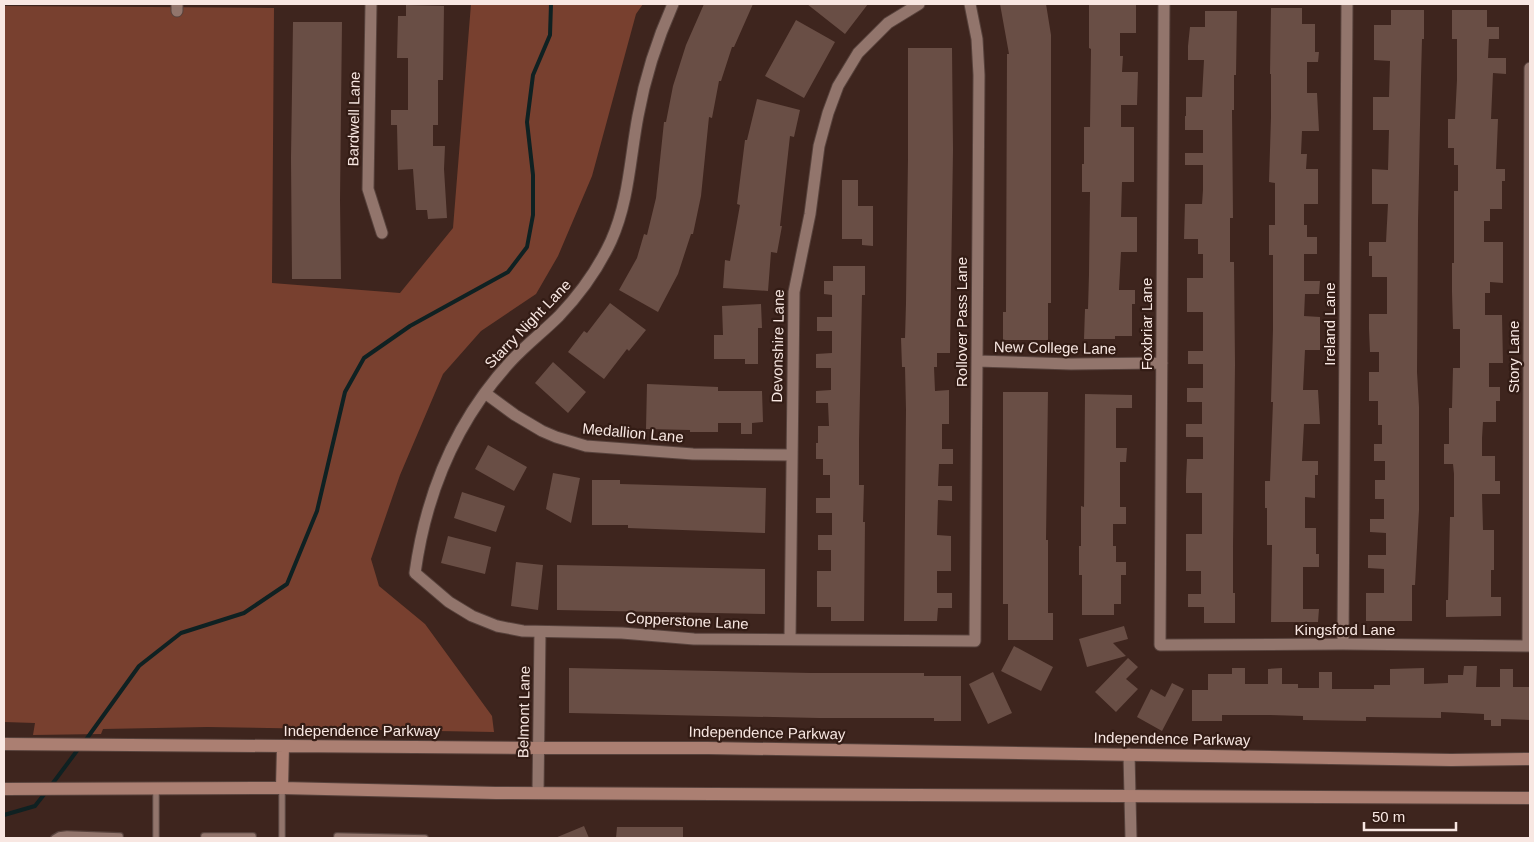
<svg xmlns="http://www.w3.org/2000/svg" width="1534" height="842" font-family="Arial,sans-serif">
<style>
.green{fill:#78402f}
.lines{fill:none;stroke-linecap:round;stroke-linejoin:round}
.stream{stroke:#0f2122;stroke-width:4}
.building{fill:#694e45}
.service-casing{stroke:#57423c;stroke-width:8}
.minor-casing{stroke:#57423c;stroke-width:13}
.secondary-casing{stroke:#57423c;stroke-width:14}
.service{stroke:#92756c;stroke-width:5.5}
.minor{stroke:#92756c;stroke-width:11}
.secondary{stroke:#ab7f72;stroke-width:12}
.labels{text-anchor:middle;stroke-width:4.5;stroke-linejoin:round;paint-order:stroke}
.street-label{font-size:15px;fill:#f8e7e2;stroke:#331c15}
</style>
<rect width="100%" height="100%" fill="#3e251e"/>
<path class="green" d="M471 4H643L636 14 592 176 558 256 536 294 481 331 443 374 400 475 371 559 379 586 425 624 492 716 494 732 207 727 103 729 101 734 33 735 35 723 4 722V6L274 8 272 283 400 293 453 228Z"/>
<g class="lines">
<path class="stream" d="M85 741 139 666 181 633 244 613 287 584 317 511 345 392 364 358 410 326 508 272 527 247 533 215V175L527 122 533 75 550 35 551 4
M50 787 79 748
M4 815 35 806 46 792"/>
</g>
<path class="building" d="M704 4H753L734 47H732L721 81H719L712 118 709 117 701 196 693 234H691L678 274 658 312 619 290 637 258 644 234 647 235 656 198 664 122H666L673 86 686 45Z
M807 4H868L845 34Z
M1000 4H1046L1051 35V303H1048V340H1003V312H1006L1007 54H1009Z
M1089 4H1136V33H1120V56H1123L1122 72H1138L1137 105H1121V127H1134V182H1122L1121 217H1137V252H1121L1119 290H1135V304H1132V336H1115V339H1084L1085 309H1088L1089 274 1090 192H1082V164H1084V127H1090L1091 49 1089 48Z
M406 5 444 6 443 80H438V125H433V146H445L444 169 447 218 428 219 427 210H416L413 169 398 170 397 125H391V110H408V58H397L398 16H406Z
M1271 8H1302V24H1315V52H1319L1318 62H1307V93H1317L1319 131H1302L1301 154H1307L1306 169H1318V204H1304V225H1307V237H1317V254H1304V281H1320L1319 294H1305L1304 316 1320 317V350H1305L1303 390H1318L1320 424H1304L1302 461H1318V475H1315V498L1305 497V528H1316V554H1319V567H1303V609H1319L1318 622H1271L1272 545H1267V508H1265V481H1270L1273 402H1271L1273 329V255H1269V225H1275V183L1269 182 1271 117V74H1270Z
M1391 10H1424V39H1422L1421 77 1418 221 1417 372 1419 407V510L1415 585H1412V621H1366V593H1384V569L1368 568V555H1386V533L1370 532V519H1384V499H1375V480H1385V461H1374V444H1382V425H1378V401H1369V372H1379V352H1370L1369 329V314H1387V277H1372V256H1369V242H1386L1388 204H1372V169L1388 170 1389 130H1373V97H1389L1390 61 1374 60V25H1391Z
M1452 10H1487V27H1499V39H1489L1488 58H1506V74L1493 73 1491 119H1498L1496 169H1505V181H1502V209H1490V221H1484V242H1503V283L1490 282V293H1485V315H1502L1503 363H1489V387H1500V401H1496V422H1483L1482 438V456H1495V481H1500V494H1482L1483 530H1494V570H1491V597H1501V616L1446 617V600H1448L1450 517H1454V474L1453 464H1444V444H1449V408H1452L1453 368H1460V329H1453L1452 292V263H1454V191H1458V165H1454V148H1448V119H1455L1457 80V39H1452Z
M1205 11H1237L1236 75H1234V110H1232L1233 218H1230V262H1234L1235 364 1233 547V593H1235V623H1204V607H1188V594H1201V571H1186V534H1202V493H1186V480L1187 459H1203V437H1186V424H1202V402H1187V388H1203V364H1188V351H1203V312H1187V278H1203V254H1198V239H1184L1185 204H1202L1203 190V165H1185V153H1203V130H1185V116H1186V97H1202L1204 60H1188V46L1190 27H1205Z
M796 20 835 42 804 98 765 76Z
M293 22H342L340 200 341 279H292L291 158Z
M908 48H952L953 150 950 353H937V367H934L935 391 949 390V424H942V449H953V464H939L938 486H952V501L938 500 937 535 951 536V571H937V593H952V608H938L937 621H904L906 410 905 367H902L901 338H905L906 303 908 159Z
M757 99 800 110 794 137 790 136 780 226H782L777 253 771 252 768 291 723 288 725 260 730 261 740 205 737 204 745 140H747Z
M842 180H858V206H873V246L862 245V239H842Z
M833 266H865V295H862L859 440V485H864L863 522H865L864 621H831V607H817V571H831V550H818V535H832V513H816V498H830V475H823V459H816V443H818V426H829L828 403H816V391L831 390V368H816V354L832 353V331H817V317H832V295L824 294V281H833Z
M610 303 646 330 629 351 627 349 604 379 568 352 584 331 587 333Z
M761 304 762 328H758V364H745V359H714V335H723L722 306Z
M553 362 586 392 568 413 535 383Z
M647 384 718 387V391H762L763 422 752 423V434H741V423H718V432H690V430L646 429Z
M1003 392H1048L1046 540H1048V613H1053V640H1008V604H1003Z
M1085 394 1132 395V408H1116V448H1127L1126 462H1120V507H1126V524H1113V546H1116V562H1126V575H1121V604H1114V615H1082V575H1079V546H1081V506L1084 507Z
M488 445 527 467 514 491 475 469Z
M553 473 580 478 571 523 546 509Z
M592 480H620V484L766 488 765 533 628 528V525H592Z
M462 492 505 506 496 532 454 518Z
M448 536 491 547 485 574 441 563Z
M516 562 543 565 538 610 511 606Z
M557 565 765 569V614L557 610Z
M1124 626 1128 639 1113 643 1126 656 1087 667 1079 639Z
M1014 646 1053 667 1041 691 1001 671Z
M1128 658 1138 667 1126 679 1138 689 1116 712 1095 692Z
M1464 666H1477L1476 687H1500V669H1513V687H1530V720L1501 719V726H1491V720H1484V714L1441 712V718L1366 717V721L1303 720V716L1269 715H1222V721H1192V690H1208V674H1232V668H1245V684H1268V669L1282 668V684H1298V688H1319V672H1332V689H1374V685H1390V669L1424 668V684L1448 683V675H1463Z
M569 668 811 673H924V676H961V721H934V718H819L569 713Z
M993 672 1012 713 988 724 969 684Z
M1172 683 1184 689 1162 731 1137 717 1151 689 1165 697Z
M584 826 589 838H555Z
M617 827H683V838H616Z"/>
<g class="lines">
<defs>
<path id="service" d="M156 789V838
M54 838 59 835 67 834 120 836V838
M204 838V836H253V838
M282 838V788
M337 838V836L425 838"/>
<path id="minor" d="M371 4 368 189 382 233
M673 4C657 40 645 77 638 116 630 158 629 201 611 241 598 269 580 294 559 316 544 331 527 344 512 360 457 419 426 493 415 573L449 602 472 616 497 626 523 631 622 633 694 639 975 641 979 75 977 39 970 4
M1164 4 1160 645 1343 644 1530 646
M177 11V4
M977 361 1071 364 1162 363
M485 393 515 415 542 431 556 437 586 446 693 454 792 455
M790 639 794 292 810 214 819 146 828 113 838 86 858 53 888 23 919 4
M1343 644 1347 4
M1528 646 1530 68
M1129 754 1131 838
M538 793 540 632"/>
<path id="secondary" d="M4 744 539 748H708L1451 760 1530 759
M282 788 283 746
M4 789 282 788 496 793 1530 798"/>
</defs>
<use href="#service" class="service-casing"/>
<use href="#minor" class="minor-casing"/>
<use href="#secondary" class="secondary-casing"/>
<use href="#service" class="service"/>
<use href="#minor" class="minor"/>
<use href="#secondary" class="secondary"/>
</g>
<g class="labels">
<g class="street-label">
<text transform="translate(354 119) rotate(-89)" y="5">Bardwell Lane</text>
<text transform="translate(962 322) rotate(-90)" y="5">Rollover Pass Lane</text>
<text transform="translate(528 324) rotate(-46)" y="5">Starry Night Lane</text>
<text transform="translate(1147 324) rotate(-90)" y="5">Foxbriar Lane</text>
<text transform="translate(1330 324) rotate(-90)" y="5">Ireland Lane</text>
<text transform="translate(778 346) rotate(-89)" y="5">Devonshire Lane</text>
<text transform="translate(1055 348) rotate(1)" y="5">New College Lane</text>
<text transform="translate(1514 357) rotate(-90)" y="5">Story Lane</text>
<text transform="translate(633 433) rotate(5)" y="5">Medallion Lane</text>
<text transform="translate(687 621) rotate(3)" y="5">Copperstone Lane</text>
<text x="1345" y="635">Kingsford Lane</text>
<text transform="translate(524 712) rotate(-89)" y="5">Belmont Lane</text>
<text x="362" y="736">Independence Parkway</text>
<text transform="translate(767 733) rotate(1)" y="5">Independence Parkway</text>
<text transform="translate(1172 739) rotate(1)" y="5">Independence Parkway</text>
</g>
</g>
<rect width="1534" height="842" fill="none" stroke="#f8e7e2" stroke-width="10"/>
<path d="M1364 822v8h92v-8" fill="none" stroke="#f8e7e2" stroke-width="2.5"/>
<text x="1372" y="822" font-size="15" fill="#f8e7e2" stroke="#331c15" stroke-width="4" paint-order="stroke">50 m</text>
</svg>
